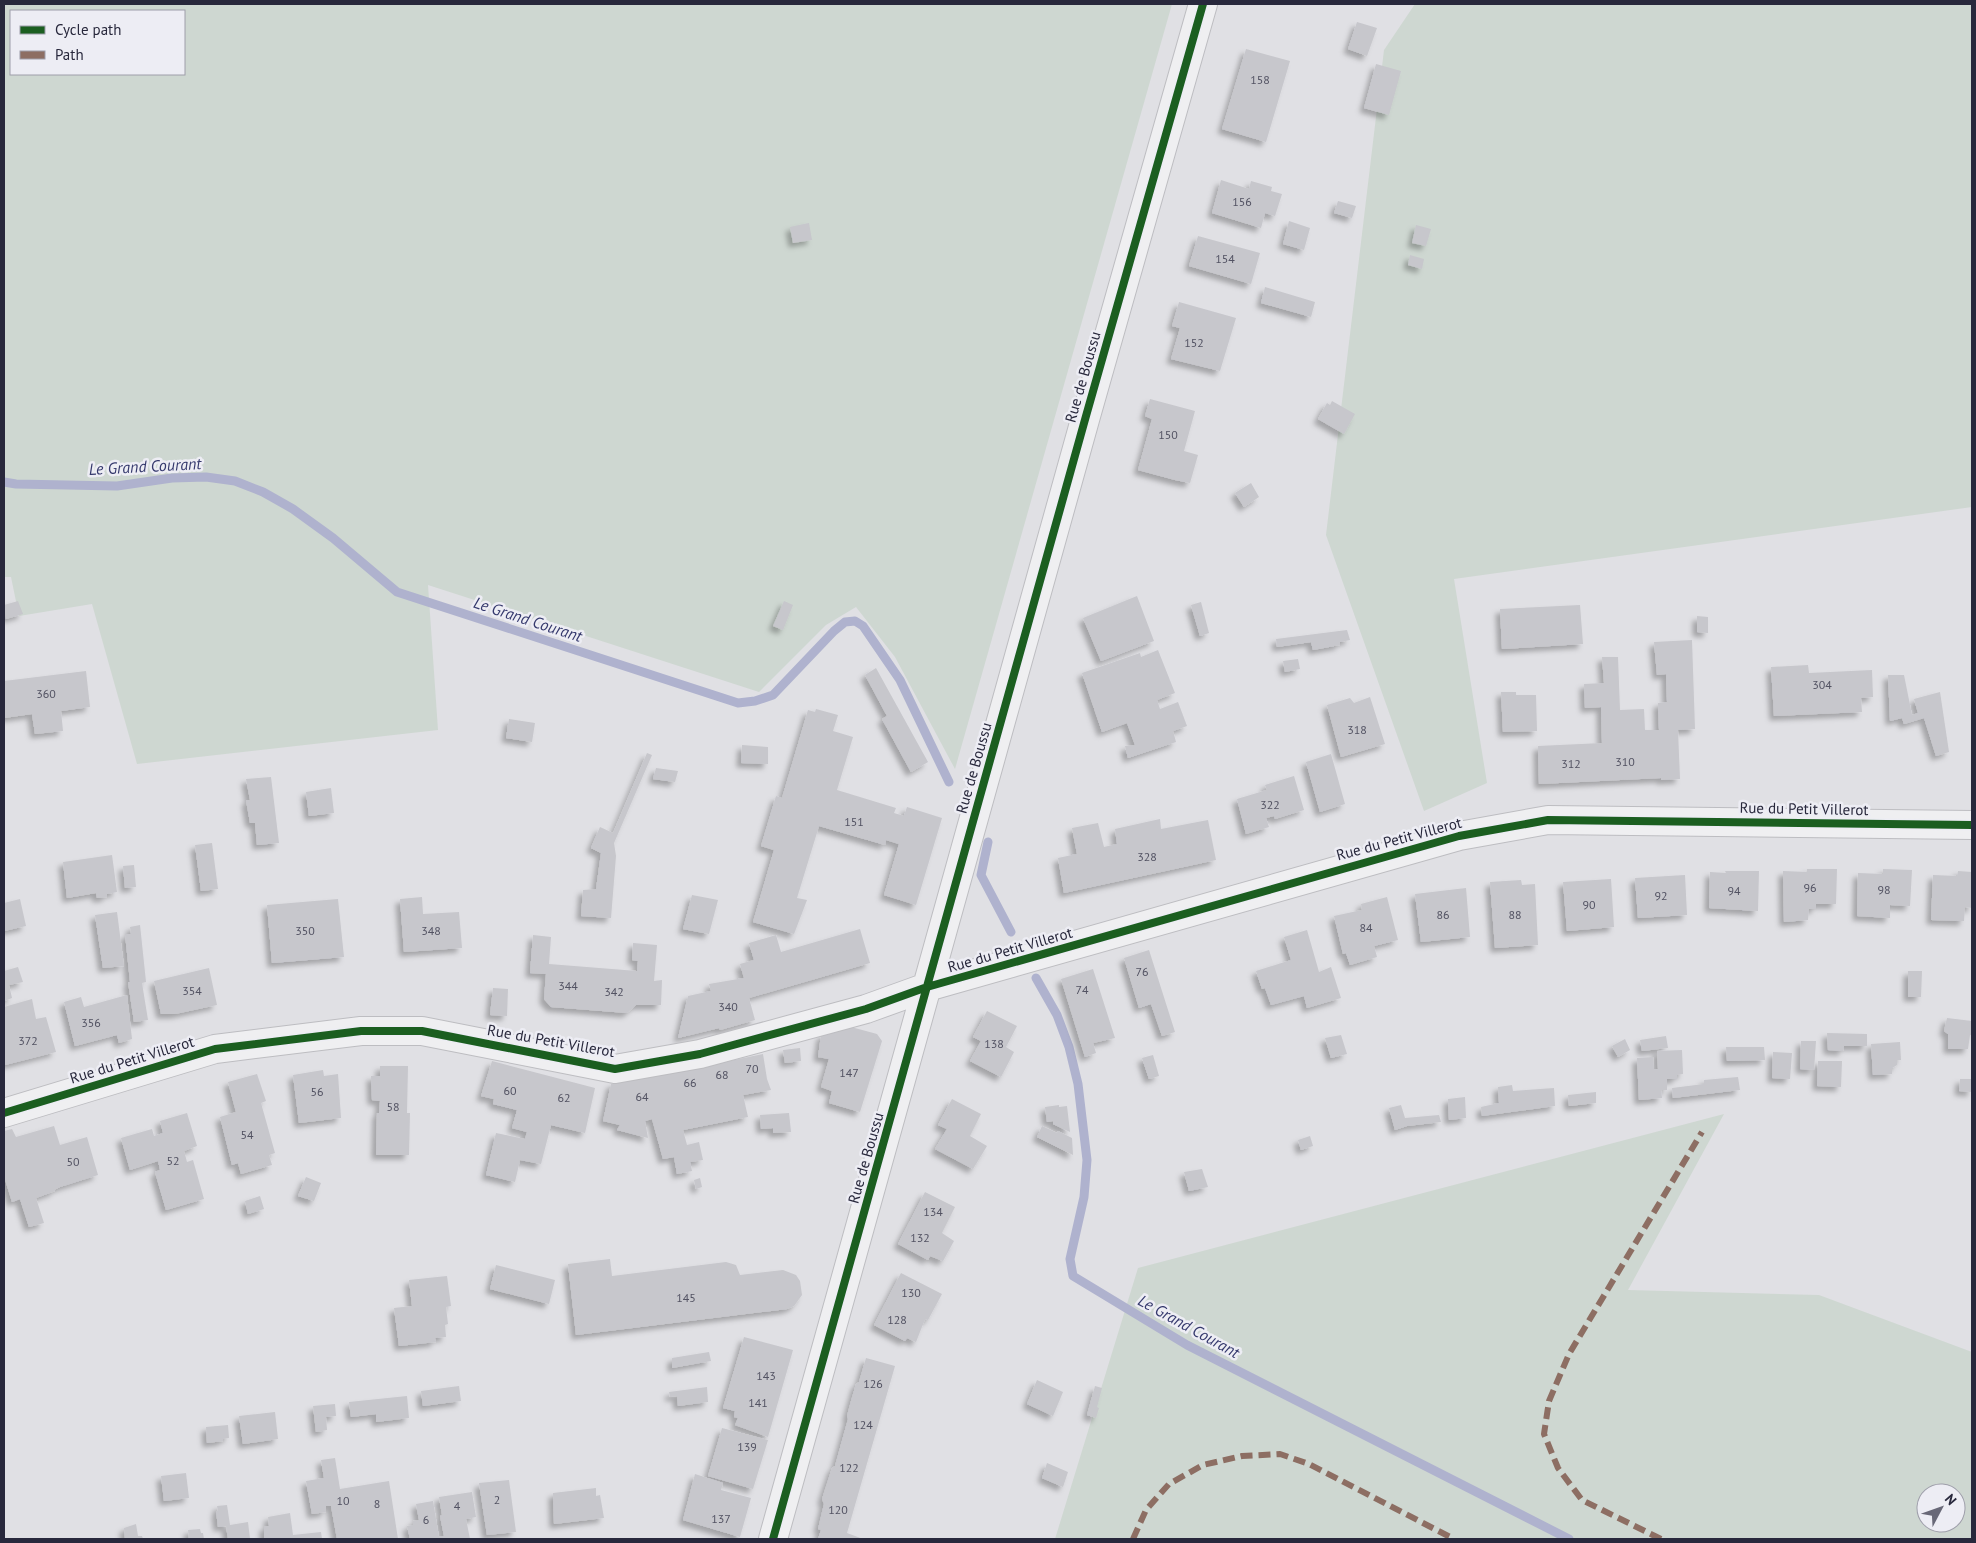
<svg xmlns="http://www.w3.org/2000/svg" width="1976" height="1543" font-family="'PT Sans',sans-serif">
<style>
.green{fill:#ced7d1;fill-rule:evenodd}
.lines{fill:none;stroke-linecap:round;stroke-linejoin:round}
.stream{stroke:#afb2ce;stroke-width:9}
.building{fill:#c7c7cc;filter:url(#shadow)}
.minor-casing{stroke:#bdbdc1;stroke-width:30}
.minor{stroke:#efeff1;stroke-width:28}
.quiet{stroke:#8d6e63;stroke-width:6;stroke-dasharray:12 6;stroke-linecap:butt}
.cycleway-casing{stroke:#ededf4;stroke-width:11}
.cycleway{stroke:#1b5e20;stroke-width:8}
.labels{text-anchor:middle;stroke-width:5;stroke-linejoin:round;paint-order:stroke}
.number-label{font-size:12px;fill:#525262}
.street-label{font-size:15px;fill:#28283c;stroke:#ededf4}
.water-label{font-size:16px;font-style:italic;fill:#35396d;stroke:#ededf4}
</style>
<defs>
<filter id="shadow"><feDropShadow dx="-4.5" dy="4.5" stdDeviation="2.5" flood-color="#0004"/></filter>
</defs>
<rect width="100%" height="100%" fill="#e0e0e4"/>
<path class="green" d="M4 4H1172L955 769 895 657 856 607 826 625 759 692 428 585 438 730 137 764 92 604 19 616 11 577H4ZM11 11H184V74H11Z
M1415 4H1972V507L1454 579 1487 783 1424 811 1326 535 1384 50Z
M1724 1114 1628 1290 1819 1295 1972 1352V1539H1055L1138 1268ZM1926 1493H1956V1523H1926Z"/>
<g class="lines">
<path class="stream" d="M4 482 16 484 117 486 172 478 206 477 235 481 263 492 293 509 333 538 397 592 738 703 755 701 773 695 834 631 845 622 855 621 863 626 900 680 949 782
M988 842 981 875 1011 932
M1036 978 1057 1015 1069 1047 1078 1084 1087 1160 1084 1197 1070 1259 1073 1276 1187 1345 1569 1539"/>
</g>
<path class="building" d="M1357 22 1377 28 1367 56 1348 49Z
M1246 49 1290 61 1266 142 1222 129Z
M1376 64 1401 71 1389 115 1364 108Z
M1221 180 1249 189 1251 181 1272 187 1271 191 1282 194 1275 216 1265 213 1261 228 1212 213Z
M1338 201 1356 206 1352 218 1334 213Z
M1289 221 1310 228 1304 250 1283 244Z
M809 223 812 240 793 243 790 227Z
M1416 225 1431 229 1426 246 1412 243Z
M1198 236 1260 253 1251 284 1189 266Z
M1410 255 1424 259 1422 269 1408 265Z
M1265 287 1315 302 1311 317 1261 303Z
M1179 302 1236 318 1220 371 1171 359 1180 328 1172 326Z
M1150 399 1195 411 1184 451 1198 455 1190 483 1175 480 1138 470 1152 419 1145 416Z
M1332 401 1355 414 1344 434 1318 419 1327 403 1330 405Z
M1251 483 1259 497 1244 507 1235 493Z
M1137 596 1154 641 1101 661 1083 618Z
M18 601 23 614 6 619 4 605Z
M784 601 793 605 783 630 773 626Z
M1201 602 1209 633 1200 636 1191 605Z
M1580 605 1583 644 1502 649 1500 609Z
M1697 616 1708 617V633L1697 632Z
M1347 630 1350 640 1340 642V645L1313 650 1311 642 1277 647 1276 639Z
M1692 640 1695 729 1678 730 1680 779 1661 780V778L1539 784 1538 746 1602 743 1601 707 1585 708 1584 684 1604 683 1602 657H1618L1620 710 1644 709 1645 730H1659L1658 703 1667 702 1666 674 1657 675 1654 642Z
M1158 650 1175 693 1157 700 1160 709 1178 702 1187 726 1173 731 1176 742 1128 758 1125 746 1135 745 1127 723 1102 732 1082 673 1140 653 1141 657Z
M1298 659 1300 669 1285 672 1283 661Z
M1808 665 1809 673 1872 670 1873 697 1861 698 1862 712 1774 716 1771 667Z
M876 668 928 762 911 772 882 719 887 716 865 675Z
M86 671 90 707 61 711 63 731 35 734 32 714 4 718V681Z
M1888 675H1904L1912 715 1918 713 1914 699 1940 692 1949 752 1936 756 1924 718 1904 724 1902 718 1890 721Z
M1501 692H1516V695H1536L1537 731 1503 732Z
M1370 697 1385 744 1341 757 1327 705 1350 698 1354 703Z
M816 709 838 715 833 731 853 737 837 790 896 808 894 813 904 816 907 807 942 818 916 905 884 895 899 844 886 840 885 845 819 826 797 898 807 900 794 934 753 922 774 850 761 846 776 796 782 798 808 710 815 712Z
M509 719 535 723 532 742 506 738Z
M742 745 768 747V764L741 763Z
M647 753 652 755 614 843 616 856 611 918 581 916 583 890 596 889 601 853 591 848 593 843 600 827 613 833Z
M1331 754 1345 804 1320 812 1306 762Z
M656 768 678 771 675 782 653 779Z
M1294 776 1304 810 1275 819 1274 816 1266 818 1269 827 1246 834 1237 799 1267 790 1265 785Z
M271 777 279 843 257 845 255 823H250L246 800H250L246 779Z
M331 788 334 813 309 816 306 792Z
M1160 819 1161 829 1208 820 1216 860 1064 893 1058 858 1077 854 1072 828 1098 823 1104 847 1117 844 1115 829Z
M212 843 218 889 201 891 195 845Z
M112 855 117 892 107 894V897L97 898 96 893 67 898 63 862Z
M134 865 136 887 125 888 123 866Z
M1807 869H1837L1836 904H1816V909H1809L1808 920 1784 922 1783 871 1807 872Z
M1883 869 1912 870 1910 906 1890 905V918L1857 916 1858 873 1883 874Z
M1725 871H1759L1758 911 1709 908 1710 872 1726 873Z
M1958 871 1972 872V908L1965 907 1964 921 1931 920 1933 875 1957 876Z
M1685 875 1687 915 1638 918 1635 878Z
M1611 879 1614 927 1567 931 1563 882Z
M1521 880 1522 885 1535 884 1538 945 1495 948 1490 882Z
M1466 888 1470 937 1421 942 1415 894Z
M692 895 718 900 709 934 683 929Z
M422 897 423 914 459 912 462 948 404 952 400 899Z
M1387 897 1398 940 1374 946 1377 957 1350 965 1346 953 1343 954 1334 916 1362 910 1361 904Z
M20 899 26 926 4 931V903Z
M338 899 344 957 272 963 267 905Z
M117 912 124 966 103 968 95 915Z
M140 925 146 982 142 983 148 1020 134 1022 128 982H130L125 934H131L130 927Z
M860 929 870 963 749 998 755 1020 720 1030 719 1028 678 1038 688 996 711 991 709 984 744 978 740 964 754 960 749 943 776 935 781 952Z
M1307 930 1319 972 1331 967 1341 998 1307 1008 1304 996 1271 1005 1265 988 1262 989 1256 971 1291 960 1284 937Z
M533 935 551 937 549 964 637 971 638 961 632 960 633 943 657 945 654 981 662 980 661 1005H636L627 1013 551 1007 544 999 546 974 530 973Z
M1149 950 1175 1032 1162 1036 1151 1004 1139 1008 1124 958Z
M18 967 23 982 9 985 12 998 4 1001V971Z
M209 968 217 1005 175 1014H161L154 981Z
M1093 969 1115 1038 1093 1043 1096 1053 1085 1057 1061 979Z
M1908 971H1922L1921 997H1908Z
M493 988 508 989 507 1016 490 1015Z
M127 995 132 1039 119 1043 117 1035 75 1046 64 1002 81 997 84 1007Z
M32 999 36 1019 46 1017 56 1052 5 1065 4 1007Z
M987 1011 1017 1026 1006 1047 1014 1052 1001 1077 970 1061 981 1041 973 1037Z
M1947 1018 1972 1021V1035H1970L1968 1049H1948V1034L1944 1031Z
M851 1027 877 1034 882 1041 860 1112 829 1103 832 1091 821 1087 829 1059 818 1057 821 1035Z
M1827 1033 1867 1034V1046H1844L1843 1051 1828 1050Z
M1341 1035 1347 1054 1331 1058 1325 1038Z
M1666 1036 1668 1048 1642 1051 1640 1040Z
M1625 1039 1630 1050 1618 1057 1612 1046Z
M1801 1041H1816L1814 1070 1800 1069Z
M1900 1042 1901 1060H1897V1065L1892 1068V1074L1873 1075 1871 1044Z
M1726 1047H1764L1765 1060 1727 1061Z
M800 1048 801 1061 785 1063 783 1050Z
M1682 1050 1683 1074 1677 1075V1079H1667V1090H1661L1662 1098 1639 1100 1637 1058 1653 1057 1654 1069H1658L1657 1051Z
M1773 1052 1792 1053 1790 1079 1772 1078Z
M763 1054 767 1079 771 1090 743 1095 748 1117 683 1130 687 1145 699 1142 703 1160 690 1162 692 1171 677 1174 674 1157 663 1159 652 1119 645 1121 648 1138 617 1130 620 1125 603 1121 611 1084 671 1071 672 1073Z
M1153 1055 1159 1076 1149 1079 1142 1058Z
M492 1061 595 1088 585 1133 551 1125 541 1164 520 1160 515 1182 486 1175 496 1133 525 1139 527 1132 512 1128 517 1110 493 1104 494 1099 481 1096Z
M1818 1061H1842L1841 1087 1817 1086Z
M380 1066H408L407 1113H410L409 1155H376L377 1113H379L380 1101 372 1100 371 1076H380Z
M323 1070 324 1076 338 1074 341 1118 299 1123 293 1075Z
M257 1074 266 1101 261 1103 275 1153 269 1155 272 1165 241 1174 238 1163 232 1165 220 1117 236 1112 228 1082Z
M1738 1077 1740 1090 1673 1098 1672 1088 1704 1084V1080Z
M1960 1079H1972V1092L1959 1091Z
M1512 1085 1513 1091 1554 1088 1555 1106 1482 1116 1481 1107 1499 1103 1498 1087Z
M1596 1092V1103L1569 1106 1568 1095Z
M1465 1097 1466 1118 1449 1120 1448 1099Z
M952 1099 981 1114 970 1136 987 1146 973 1169 935 1149 947 1129 938 1125Z
M1059 1105V1107L1067 1106 1070 1132 1053 1124V1121L1047 1122 1045 1107Z
M1401 1105 1405 1118 1439 1115 1441 1122 1407 1126 1395 1130 1389 1108Z
M187 1113 197 1146 184 1151 187 1162 193 1160 204 1199 166 1210 155 1172 160 1170 158 1161 130 1170 121 1138 152 1129 154 1136 163 1133 160 1121Z
M789 1113 791 1132 773 1133V1128L761 1129 760 1115Z
M54 1126 60 1145 87 1137 98 1175 60 1187 54 1190 55 1191 36 1198 44 1223 29 1227 20 1199 12 1202 4 1176V1131L12 1129 16 1137Z
M1042 1126 1057 1133 1058 1131 1072 1138 1073 1155 1037 1137Z
M1310 1136 1313 1146 1301 1150 1298 1140Z
M1202 1169 1208 1187 1189 1191 1184 1172Z
M306 1177 321 1183 314 1201 298 1196Z
M700 1178 702 1187 696 1189 694 1180Z
M925 1192 955 1207 942 1233 954 1241 943 1261 930 1256 928 1260 898 1244Z
M260 1196 264 1209 248 1214 245 1201Z
M610 1259 612 1276 726 1262 736 1265 740 1275 783 1270 796 1275 800 1281 802 1295 794 1306 787 1309 576 1335 568 1264Z
M496 1265 555 1280 549 1304 490 1289Z
M901 1273 942 1294 928 1320 925 1319 916 1342 907 1338 905 1341 874 1325Z
M447 1276 451 1306 446 1307 448 1324 445 1325 446 1337 435 1338 436 1342 399 1346 394 1308 412 1306 409 1280Z
M744 1337 793 1350 768 1437 735 1425 738 1418 734 1417 735 1411 723 1408Z
M709 1352 711 1361 672 1368V1358Z
M866 1358 895 1366 847 1533 863 1539H818L821 1530 818 1529 824 1504 822 1499 832 1468 835 1466 848 1419 847 1416 851 1401 856 1384 859 1382Z
M1037 1380 1063 1392 1053 1416 1027 1404Z
M459 1386 461 1401 423 1406 421 1391Z
M1095 1386 1102 1388 1097 1407 1099 1408 1096 1418 1087 1415Z
M707 1387 708 1402 678 1406 677 1396 670 1397 669 1392Z
M407 1396 409 1418 376 1422V1414L351 1417 349 1402Z
M335 1404 336 1416 326 1417 327 1430 316 1432 313 1406Z
M275 1412 278 1439 243 1444 239 1416Z
M228 1425 229 1438 223 1439V1441L207 1443 206 1427Z
M722 1428 768 1440 753 1489 708 1476Z
M335 1458 340 1489 389 1481 398 1539H337L331 1506H326V1512L312 1514 306 1481 324 1478 321 1460Z
M1047 1463 1068 1472 1063 1487 1042 1478Z
M186 1473 189 1498 164 1501 161 1476Z
M695 1474 723 1483 721 1490 751 1498 740 1537 683 1520Z
M509 1480 516 1532 487 1535 479 1483Z
M596 1488V1496L600 1495 604 1518 554 1524 553 1493Z
M472 1492 476 1517 466 1519 470 1539H410L407 1526 413 1525V1521L419 1520 416 1504 433 1501 439 1537 444 1536 440 1516 442 1515 439 1497Z
M227 1505 230 1525 248 1522 250 1539H228L226 1526 218 1527 216 1511H218L217 1506Z
M290 1513 293 1535 321 1532 322 1539H264V1526H269L268 1517Z
M136 1524 138 1536H142L143 1539H125L124 1528Z
M200 1529 201 1533H203L204 1539H189L188 1530Z"/>
<g class="lines">
<defs>
<path id="minor" d="M4 1113 215 1049 361 1031H422L615 1069 700 1054 866 1009 927 987 1459 836 1548 820 1972 825
M773 1539 1086 416 1203 4"/>
</defs>
<use href="#minor" class="minor-casing"/>
<use href="#minor" class="minor"/>
<path class="quiet" d="M1133 1539 1146 1510 1169 1484 1203 1465 1242 1456 1280 1454 1309 1464 1454 1539
M1661 1539 1582 1500 1558 1468 1544 1434 1549 1401 1569 1354 1702 1132"/>
<defs>
<path id="cycleway" d="M4 1113 215 1049 361 1031H422L615 1069 700 1054 866 1009 927 987 1459 836 1548 820 1972 825
M773 1539 1086 416 1203 4"/>
</defs>
<use href="#cycleway" class="cycleway-casing"/>
<use href="#cycleway" class="cycleway"/>
</g>
<g class="labels">
<g class="number-label">
<text x="1260" y="84">158</text>
<text x="1242" y="206">156</text>
<text x="1225" y="263">154</text>
<text x="1194" y="347">152</text>
<text x="1168" y="439">150</text>
<text x="1822" y="689">304</text>
<text x="46" y="698">360</text>
<text x="1357" y="734">318</text>
<text x="1625" y="766">310</text>
<text x="1571" y="768">312</text>
<text x="1270" y="809">322</text>
<text x="854" y="826">151</text>
<text x="1147" y="861">328</text>
<text x="1810" y="892">96</text>
<text x="1884" y="894">98</text>
<text x="1734" y="895">94</text>
<text x="1661" y="900">92</text>
<text x="1589" y="909">90</text>
<text x="1443" y="919">86</text>
<text x="1515" y="919">88</text>
<text x="1366" y="932">84</text>
<text x="305" y="935">350</text>
<text x="431" y="935">348</text>
<text x="1142" y="976">76</text>
<text x="568" y="990">344</text>
<text x="1082" y="994">74</text>
<text x="192" y="995">354</text>
<text x="614" y="996">342</text>
<text x="728" y="1011">340</text>
<text x="91" y="1027">356</text>
<text x="28" y="1045">372</text>
<text x="994" y="1048">138</text>
<text x="752" y="1073">70</text>
<text x="849" y="1077">147</text>
<text x="722" y="1079">68</text>
<text x="690" y="1087">66</text>
<text x="510" y="1095">60</text>
<text x="317" y="1096">56</text>
<text x="642" y="1101">64</text>
<text x="564" y="1102">62</text>
<text x="393" y="1111">58</text>
<text x="247" y="1139">54</text>
<text x="173" y="1165">52</text>
<text x="73" y="1166">50</text>
<text x="933" y="1216">134</text>
<text x="920" y="1242">132</text>
<text x="911" y="1297">130</text>
<text x="686" y="1302">145</text>
<text x="897" y="1324">128</text>
<text x="766" y="1380">143</text>
<text x="873" y="1388">126</text>
<text x="758" y="1407">141</text>
<text x="863" y="1429">124</text>
<text x="747" y="1451">139</text>
<text x="849" y="1472">122</text>
<text x="497" y="1504">2</text>
<text x="343" y="1505">10</text>
<text x="377" y="1508">8</text>
<text x="457" y="1510">4</text>
<text x="838" y="1514">120</text>
<text x="721" y="1523">137</text>
<text x="426" y="1524">6</text>
</g>
<g class="street-label">
<text transform="translate(1083 377) rotate(-74)" y="5">Rue de Boussu</text>
<text transform="translate(974 768) rotate(-74)" y="5">Rue de Boussu</text>
<text transform="translate(1804 809) rotate(1)" y="5">Rue du Petit Villerot</text>
<text transform="translate(1399 839) rotate(-15)" y="5">Rue du Petit Villerot</text>
<text transform="translate(1010 950) rotate(-16)" y="5">Rue du Petit Villerot</text>
<text transform="translate(551 1041) rotate(10)" y="5">Rue du Petit Villerot</text>
<text transform="translate(132 1060) rotate(-17)" y="5">Rue du Petit Villerot</text>
<text transform="translate(866 1158) rotate(-74)" y="5">Rue de Boussu</text>
</g>
<g class="water-label">
<text transform="translate(145 466) rotate(-3)" y="6">Le Grand Courant</text>
<text transform="translate(528 619) rotate(18)" y="6">Le Grand Courant</text>
<text transform="translate(1189 1326) rotate(29)" y="6">Le Grand Courant</text>
</g>
</g>
<rect width="1976" height="1543" fill="none" stroke="#28283c" stroke-width="10"/>
<rect x="10" y="10" width="175" height="65" fill="#ededf4" stroke="#9e9eaa"/>
<rect x="20" y="26" width="25" height="8" fill="#1b5e20" stroke="#9e9eaa"/>
<text x="55" y="35" font-size="15" fill="#28283c">Cycle path</text>
<rect x="20" y="51" width="25" height="8" fill="#8d6e63" stroke="#9e9eaa"/>
<text x="55" y="60" font-size="15" fill="#28283c">Path</text>
<g transform="translate(1941 1508) rotate(49)"><circle r="24" fill="#ededf4" stroke="#9e9eaa"/>
<path d="M0-4L9 19L0 12L-9 19Z" fill="#686877"/>
<text y="-8" font-size="14" font-weight="bold" text-anchor="middle" fill="#28283c">N</text>
</g>
</svg>
